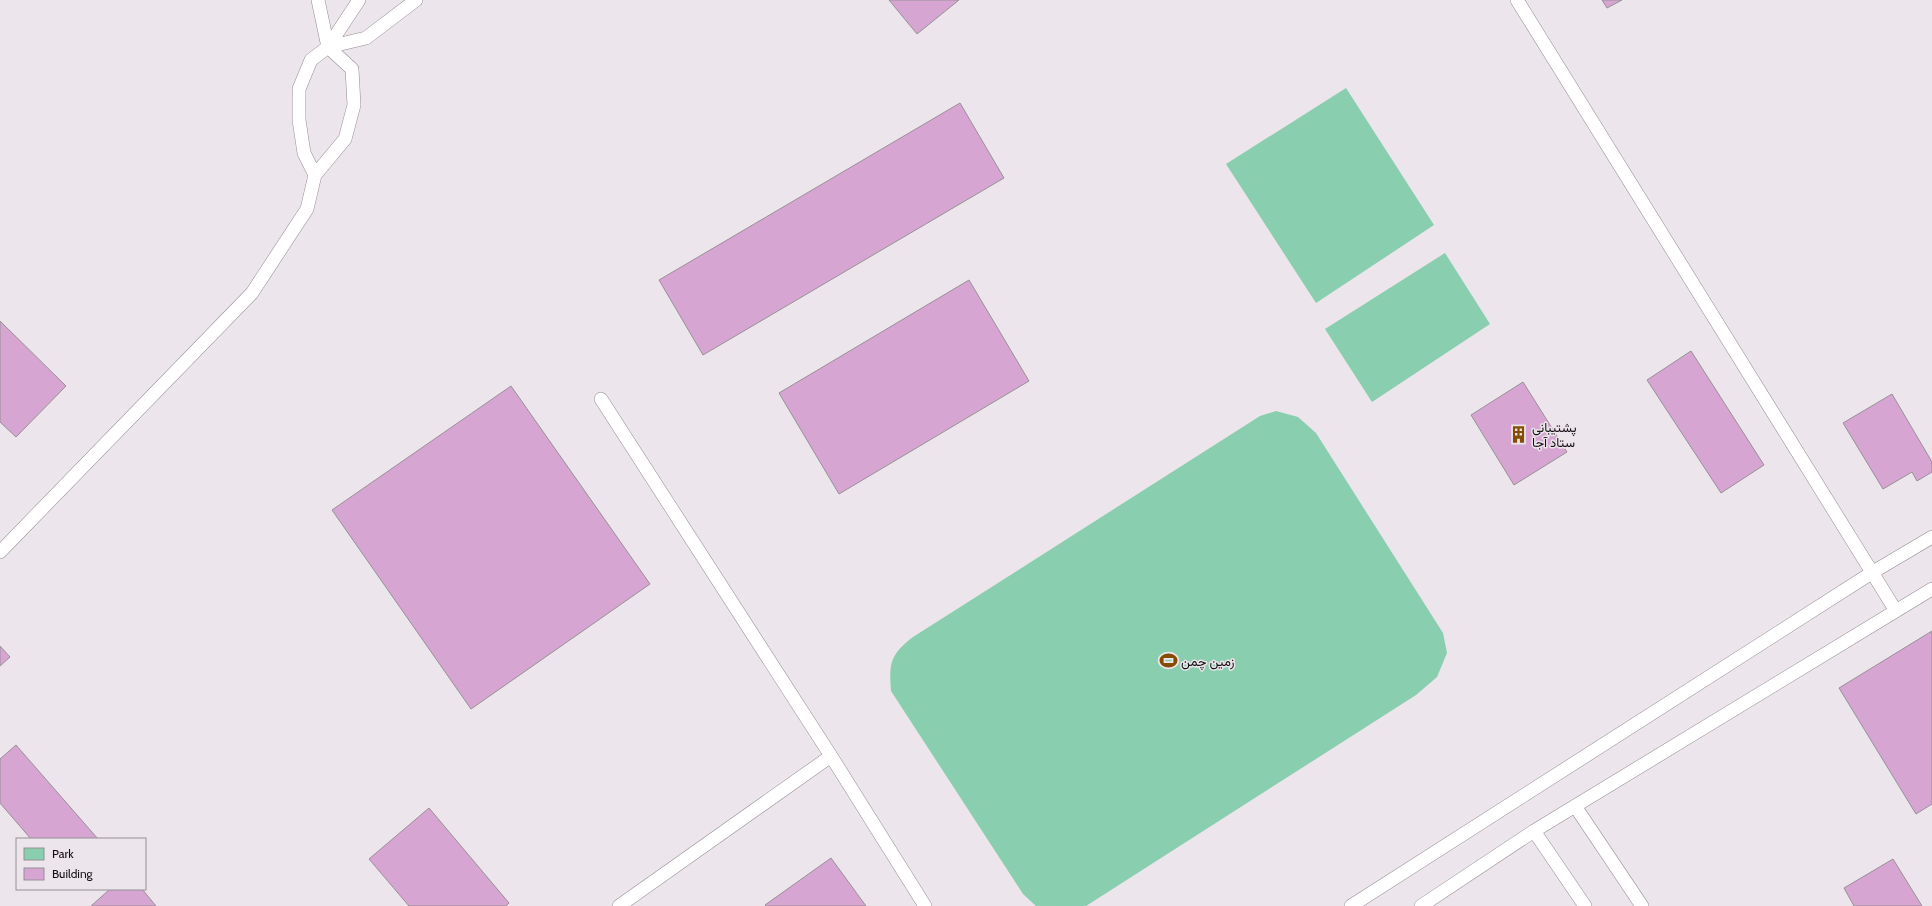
<svg xmlns="http://www.w3.org/2000/svg" width="1932" height="906" font-family="Cabin,Vazirmatn,sans-serif">
<style>
.green{fill:#89ceaf}
.building{fill:#d6a5d2;stroke:#979196}
.lines{fill:none;stroke-linecap:round;stroke-linejoin:round}
.service-casing{stroke:#948e93;stroke-width:14}
.service{stroke:#fff;stroke-width:13}
.labels{text-anchor:middle;stroke-width:3;stroke-linejoin:round;paint-order:stroke}
.poi-label{font-size:13px;fill:#131113;stroke:#ece5eb;text-anchor:start}
</style>
<rect width="100%" height="100%" fill="#ece5eb"/>
<path class="green" d="M1346 88 1434 225 1316 303 1226 164Z
M1445 253 1490 324 1372 402 1325 329Z
M1276 411 1298 417 1316 433 1443 633 1447 653 1437 677 1416 695 1086 906H1036L1023 894 891 691C889 663 890 655 913 637L1260 416Z"/>
<path class="building" d="M889 0H959L917 34Z
M1602 0H1622L1607 8Z
M960 103 1004 178 703 355 659 280Z
M969 280 1029 381 839 494 779 393Z
M0 321 66 386 16 437 0 422Z
M1691 351 1764 465 1721 493 1647 380Z
M1523 382 1567 452 1514 485 1471 415Z
M511 386 650 584 471 709 332 510Z
M1892 394 1932 462V472L1917 481 1912 472 1883 489 1843 423Z
M1932 631V804L1916 814 1839 688Z
M0 646 10 657 0 666Z
M16 745 98 839H31L0 803V759Z
M429 808 509 903 506 906H409L369 859Z
M831 858 866 906H766L765 905Z
M1893 859 1922 906H1854L1844 888Z
M110 889H142L156 906H91Z"/>
<g class="lines">
<defs>
<path id="service" d="M1517 0 1896 611
M328 47 366 38 416 0
M315 175 304 153 299 120V89L311 60 328 47 359 0
M601 399 831 756 925 906
M0 552 252 293 307 209 315 175 345 139 354 105 352 69 328 47 318 0
M1575 806 1642 906
M1534 831 1585 906
M619 906 831 756
M1351 906 1873 572 1932 537
M1421 906 1534 831 1932 589"/>
</defs>
<use href="#service" class="service-casing"/>
<use href="#service" class="service"/>
</g>
<defs>
<symbol id="building-bare" viewBox="-9 -9 18 18"><path d="M-4-6H4V6H1V3H-1V6H-4ZM-2.5-4.3h1.7v1.8h-1.7ZM.8-4.3h1.7v1.8H.8ZM-2.5-1h1.7V.8h-1.7ZM.8-1h1.7V.8H.8Z" fill="#864d01" stroke="#ece5eb" stroke-width="2.5" paint-order="stroke"/></symbol>
<symbol id="stadium-bare" viewBox="-9 -9 18 18"><path d="M0-5a6.5 5 0 1 0 0 10a6.5 5 0 1 0 0-10ZM-3.5-1.8h7v3.6h-7Z" fill="#864d01" stroke="#ece5eb" stroke-width="2.5" paint-order="stroke"/></symbol>
</defs>
<g fill-rule="evenodd">
<use href="#building-bare" x="1506" y="422" width="25" height="25"/>
<use href="#stadium-bare" x="1156" y="648" width="25" height="25"/>
</g>
<g class="labels">
<g class="poi-label">
<text x="1532" y="432">پشتیبانی<tspan x="1532" dy="15">ستاد آجا</tspan></text>
<text x="1181" y="666">زمین چمن</text>
</g>
</g>
<rect x="16" y="838" width="130" height="52" fill="#ece5eb" stroke="#959095"/>
<rect x="24" y="848" width="20" height="12" fill="#89ceaf" stroke="#959095"/>
<text x="52" y="858" font-size="12" fill="#131113">Park</text>
<rect x="24" y="868" width="20" height="12" fill="#d6a5d2" stroke="#959095"/>
<text x="52" y="878" font-size="12" fill="#131113">Building</text>
</svg>
